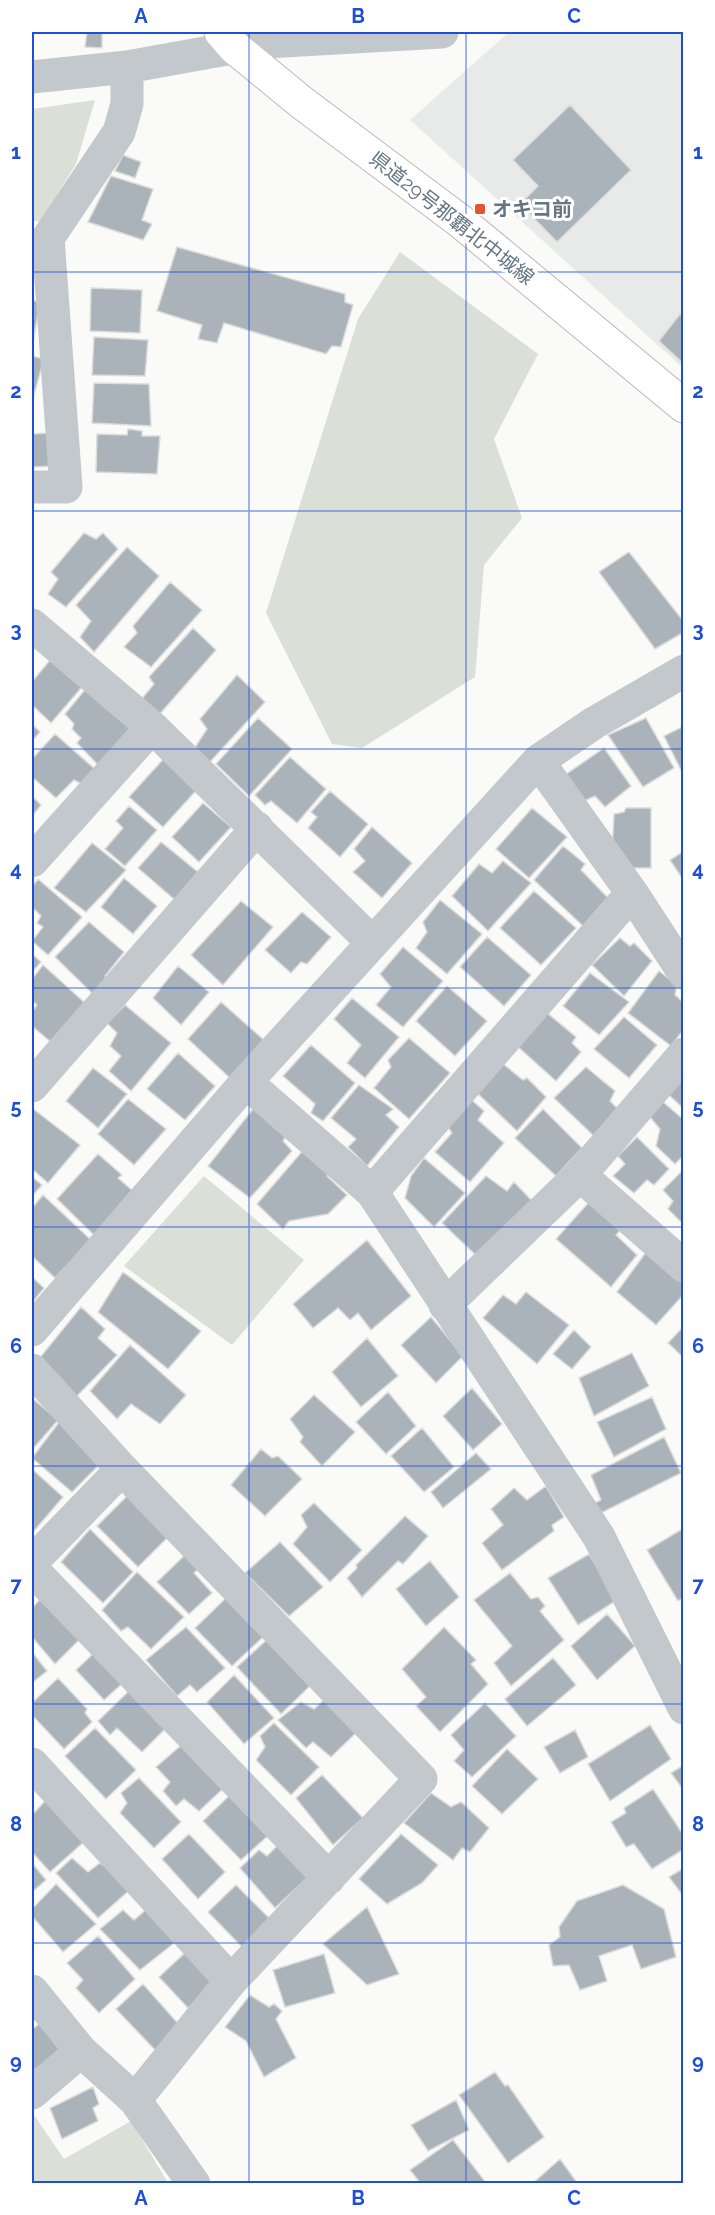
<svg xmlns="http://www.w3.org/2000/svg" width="715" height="2215" font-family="Raleway,'Noto Sans JP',sans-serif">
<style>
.built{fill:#e8e9e9}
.green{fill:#dadfd7}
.building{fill:#aab3b9;stroke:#dcdcda;stroke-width:1.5}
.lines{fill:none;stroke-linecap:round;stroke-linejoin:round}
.primary-casing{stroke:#b5babe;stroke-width:35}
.street{stroke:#c3c8cc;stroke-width:33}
.primary{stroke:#fff;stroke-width:33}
.grid{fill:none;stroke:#1d4ed8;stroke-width:1.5;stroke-opacity:0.55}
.poi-dot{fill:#e4572e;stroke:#fff;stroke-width:2}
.labels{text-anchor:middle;stroke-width:6;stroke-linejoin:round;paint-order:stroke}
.poi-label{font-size:20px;font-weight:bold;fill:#657683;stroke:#fff;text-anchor:start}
.street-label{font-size:20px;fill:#657683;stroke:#fff}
.neatline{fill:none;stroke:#1d4ed8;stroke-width:2}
.grid-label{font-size:20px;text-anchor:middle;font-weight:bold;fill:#1d4ed8}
</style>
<rect width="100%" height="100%" fill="#fafaf8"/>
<path class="built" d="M509 32H683V368L410 120Z"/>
<path class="green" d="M95 100 76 164 40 222 32 220V109Z
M400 252 538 354 494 439 522 518 484 565 475 677 362 748 332 744 266 613 358 319Z
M204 1176 304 1260 232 1345 124 1266Z
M32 2112 64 2159 131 2121 168 2183H32Z"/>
<path class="building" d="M87 32H102V48L85 47Z
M570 105 631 170 557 242 520 204 538 186 513 160Z
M123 155 141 162 135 178 115 171Z
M111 176 153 189 142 220 152 224 143 240 88 222Z
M177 247 345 294V302L353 305 341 347 332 346 326 354 224 323 217 343 198 339 202 325 157 311Z
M91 288 142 290 140 333 90 331Z
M32 300 40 302 32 348Z
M680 314 684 318V364L659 341Z
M94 337 148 340 145 376 92 375Z
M32 356 44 359 33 398H32Z
M94 383 149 384 151 426 92 423Z
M128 429 142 431V436H160L157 474 96 472 97 434 127 435Z
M50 433 53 466 32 467V434Z
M84 533 96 539 103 533 118 549 66 607 48 594 58 579 51 572Z
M127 547 159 576 94 652 80 637 91 621 76 605Z
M629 552 684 622V632L655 649 599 572Z
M170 582 202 610 151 667 124 647 137 633 133 626Z
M193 628 216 650 158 716 140 701 154 684 149 677Z
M50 660 82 687 51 723 32 705V682Z
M237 675 265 702 209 763 194 749 207 729 200 719Z
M88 686 132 727 99 766 77 743 81 738 72 729 74 724 65 714Z
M258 718 292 749 249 796 216 764Z
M646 718 674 768 643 787 608 735Z
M32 724 40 732 32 741Z
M684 726V776L664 736Z
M55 734 96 770 84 785 74 780 56 798 32 777V759Z
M604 748 631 786 605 807 595 796 578 804 565 775Z
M167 755 202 784 163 827 129 797Z
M290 757 326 789 297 823 271 801 265 805 255 795Z
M330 791 368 824 340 857 308 828 317 817 311 812Z
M32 796 41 805 32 816Z
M203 803 231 827 199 862 172 837Z
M129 806 157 830 125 866 105 849 123 828 116 821Z
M532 808 567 837 529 878 496 849Z
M626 808H651V868H624L612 853 614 814 624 812Z
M372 827 412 863 382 898 353 872 365 861 354 849Z
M161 842 198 872 175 900 138 868Z
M92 843 126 870 86 912 54 888Z
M563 846 585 864 581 870 608 898 583 926 534 880Z
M684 851V881L670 860Z
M503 861 531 883 488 931 452 896 479 864 492 873Z
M124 878 157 906 133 934 101 907Z
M38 879 82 917 48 955 32 941 43 927 37 923 41 916 32 907V887Z
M534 891 576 928 541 965 500 928Z
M440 900 482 934 447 974 416 948 427 932 423 922Z
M241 901 273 927 223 985 191 955Z
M302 912 331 937 307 964 301 962 291 973 265 950Z
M89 922 124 952 105 976 108 981 95 996 55 957Z
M487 937 531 975 504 1006 460 967Z
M620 938 630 946 634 943 652 961 624 996 592 965Z
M403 947 443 981 403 1027 376 1005 391 987 380 974Z
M32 954 41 962 32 972Z
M43 965 85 1003 52 1043 32 1026V1012L37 1005 32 1000V979Z
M178 966 209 992 181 1025 153 998Z
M659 971 677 985 675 995 684 1003V1029L671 1046 628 1013Z
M590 973 629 1002 599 1035 563 1006Z
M447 986 487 1021 455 1056 416 1021Z
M352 998 399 1037 365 1078 347 1063 361 1045 334 1019Z
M221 1002 265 1041 231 1079 188 1039Z
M125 1005 171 1043 131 1091 109 1071 121 1056 110 1046 117 1033 107 1023Z
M546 1012 576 1037 572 1043 581 1052 556 1081 516 1045Z
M624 1017 657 1045 629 1078 594 1049Z
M409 1038 450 1073 409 1119 374 1088 391 1067 388 1060Z
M311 1045 355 1083 323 1121 311 1113 315 1104 283 1076Z
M178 1053 215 1086 185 1120 147 1089Z
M503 1064 523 1080 527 1078 546 1097 517 1131 476 1092Z
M586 1067 615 1091 610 1101 619 1110 595 1137 554 1098Z
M93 1068 127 1094 98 1128 66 1101Z
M684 1078V1109L669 1095Z
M359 1085 393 1109 386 1115 399 1127 367 1166 348 1147 356 1139 331 1118Z
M466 1095 484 1111 478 1120 504 1143 470 1182 435 1152 452 1133 443 1120Z
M128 1099 166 1129 134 1165 98 1134Z
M662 1101 684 1120V1155L675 1164 656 1146 660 1129 650 1117Z
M32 1108 80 1145 48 1183 32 1169Z
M253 1109 286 1136 283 1141 292 1151 250 1198 208 1166Z
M543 1109 582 1148 556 1176 515 1138Z
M637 1137 669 1169 654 1185 647 1180 634 1193 613 1176 625 1164 618 1156Z
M305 1148 333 1171 327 1176 347 1195 328 1214 289 1221 283 1229 257 1204Z
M98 1154 122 1175 118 1178 134 1192 95 1236 57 1199Z
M424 1158 465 1193 434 1227 405 1198 411 1176Z
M684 1169V1221L682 1223 668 1209 673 1201 663 1190Z
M486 1176 507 1191 514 1182 534 1203 483 1262 442 1223Z
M32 1177 42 1185 32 1196Z
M43 1195 91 1240 55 1278 32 1256V1208Z
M590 1201 621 1229 616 1235 637 1255 611 1287 556 1239Z
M367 1240 411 1296 371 1330 358 1313 350 1320 338 1308 313 1328 293 1304Z
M649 1248 684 1278V1294L656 1325 617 1292Z
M123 1272 201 1331 168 1369 98 1312Z
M32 1277 44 1288 32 1303Z
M526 1292 569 1325 537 1364 483 1318 503 1295 516 1304Z
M81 1307 105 1329 98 1338 117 1355 75 1398 38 1360Z
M431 1317 463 1356 436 1383 401 1345Z
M684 1326V1358L668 1343Z
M574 1330 591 1347 572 1369 553 1354Z
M367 1338 398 1376 361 1407 332 1372Z
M130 1345 186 1395 160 1424 131 1404 117 1419 90 1391Z
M632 1353 649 1386 594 1416 579 1378Z
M472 1388 502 1424 473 1450 443 1416Z
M388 1392 416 1426 386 1454 356 1422Z
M314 1395 355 1432 322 1466 300 1442 303 1437 290 1419Z
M652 1397 666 1429 614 1457 597 1422Z
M32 1398 58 1420 32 1450Z
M60 1421 102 1462 72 1492 32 1458Z
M422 1428 454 1467 424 1492 391 1456Z
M664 1437 681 1473 597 1515 591 1505 601 1500 591 1475Z
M261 1449 272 1458 278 1456 302 1479 265 1516 231 1485Z
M476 1453 491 1469 443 1508 431 1492Z
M32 1469 63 1497 34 1531 32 1529Z
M546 1486 564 1517 552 1525 554 1531 502 1570 482 1543 503 1525 491 1509 514 1488 527 1500Z
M127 1496 167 1538 138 1567 97 1526Z
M314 1503 362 1550 330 1582 293 1544 307 1527 301 1515Z
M405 1516 428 1536 403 1564 398 1561 362 1597 347 1578 357 1568 356 1565Z
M684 1528V1597L678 1601 647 1550Z
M90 1529 133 1572 103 1603 61 1562Z
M280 1542 323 1587 289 1616 245 1573Z
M186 1554 200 1567 194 1573 212 1593 189 1614 157 1582Z
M589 1554 617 1600 578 1625 548 1578Z
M430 1561 459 1597 426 1626 396 1589Z
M137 1572 184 1617 151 1649 128 1627 121 1631 102 1610Z
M510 1573 531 1599 538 1597 545 1606 540 1611 564 1640 511 1686 494 1663 512 1646 474 1600Z
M44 1595 82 1637 55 1664 32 1637V1608Z
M226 1598 263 1637 232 1666 195 1628Z
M607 1614 635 1646 597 1680 571 1646Z
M186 1627 225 1668 197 1692 190 1685 177 1696 146 1660Z
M444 1627 476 1660 471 1664 488 1684 440 1732 416 1706 426 1697 402 1669Z
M272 1635 311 1685 281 1714 237 1667Z
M96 1651 124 1682 104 1700 76 1670Z
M32 1652 47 1671 32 1683Z
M553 1658 576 1685 527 1726 505 1699Z
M234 1675 274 1718 244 1744 207 1702Z
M58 1678 87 1709 85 1713 92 1722 64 1749 32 1715V1703Z
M131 1689 167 1727 142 1752 117 1728 110 1735 98 1721Z
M327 1697 358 1731 331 1757 313 1742 306 1748 278 1720 301 1702 314 1709Z
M485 1703 516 1736 472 1777 454 1761 464 1750 451 1735Z
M274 1723 319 1767 291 1795 256 1760 265 1747 260 1736Z
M650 1725 671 1759 610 1801 588 1764Z
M95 1728 136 1770 106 1799 65 1756Z
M575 1730 588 1757 560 1773 544 1747Z
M185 1742 226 1786 199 1811 184 1799 176 1806 163 1791 170 1782 156 1767Z
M507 1749 538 1779 502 1814 472 1786Z
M684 1765V1787L682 1788 671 1773Z
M322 1775 363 1818 333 1845 296 1798Z
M139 1778 181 1822 154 1848 120 1813 127 1803 121 1793Z
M653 1789 684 1836V1849L652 1869 634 1844 626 1847 611 1822 626 1813 624 1808Z
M232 1793 271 1833 241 1860 203 1821Z
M431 1793 451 1807 461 1802 489 1828 470 1852 462 1848 453 1860 404 1823Z
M46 1800 86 1840 50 1872 32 1852V1815Z
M189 1834 225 1872 198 1899 162 1859Z
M401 1834 438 1865 422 1883 387 1904 359 1879Z
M278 1845 308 1877 275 1908 240 1868 259 1850 267 1856Z
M72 1858 88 1872 100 1863 133 1887 98 1918 56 1873Z
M32 1863 46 1880 32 1892Z
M684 1868V1897L669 1877Z
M56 1884 96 1924 63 1952 32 1916V1909Z
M236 1885 272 1921 244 1949 208 1912Z
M623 1885 664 1909 676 1957 641 1969 632 1945 599 1956 607 1981 580 1990 569 1965 553 1966 549 1945 560 1937 559 1927 577 1901Z
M367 1907 399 1974 367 1985 323 1944Z
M148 1908 178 1940 140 1970 100 1929 123 1910 134 1920Z
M98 1936 135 1979 99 2013 76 1988 83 1980 67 1963Z
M188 1950 217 1981 188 2008 159 1977Z
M324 1954 335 1993 285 2007 273 1970Z
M143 1984 182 2028 157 2052 116 2009Z
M250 1995 269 2007 274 2004 282 2011 276 2019 296 2058 264 2077 246 2041 225 2027Z
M44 2019 70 2051 39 2077 32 2067V2030Z
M495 2072 505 2086 508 2085 544 2137 508 2163 459 2095Z
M93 2087 99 2104 93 2108 98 2121 62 2139 50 2108Z
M456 2100 469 2130 428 2151 411 2125Z
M453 2140 487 2184H421L410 2170Z
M560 2159 578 2184H532Z"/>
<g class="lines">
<defs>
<path id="primary" d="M221 32 234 47 301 102 460 221 684 406"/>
</defs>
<use href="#primary" class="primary-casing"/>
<path class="street" d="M32 77 127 67 266 42 442 32
M32 487H66L48 238 119 132 127 104V67
M32 625 152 727 372 942
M538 761 632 893 684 973
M32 861 152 727
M246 1082 372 1192 599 1537 684 1708
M32 1086 257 828
M580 1175 684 1266
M372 1192 632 893
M445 1305 580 1175 684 1054
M32 1330 246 1082 538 761 594 723 684 671
M32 1370 122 1469 421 1779 231 1981 135 2100
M32 1562 122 1469
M32 1569 329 1878
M32 1764 231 1981
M32 1991 81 2051 135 2100 194 2184
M32 2093 81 2051"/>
<use href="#primary" class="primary"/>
</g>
<path class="grid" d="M249 32V2184M466 32V2184M32 272H684M32 511H684M32 749H684M32 988H684M32 1227H684M32 1466H684M32 1704H684M32 1943H684"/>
<rect class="poi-dot" x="474" y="203" width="12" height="12" rx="3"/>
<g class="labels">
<g class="poi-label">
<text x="492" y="216">オキコ前</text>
</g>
<g class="street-label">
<text transform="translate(452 218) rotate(38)" y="7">県道29号那覇北中城線</text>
</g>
</g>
<rect width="715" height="2215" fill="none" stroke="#ffffff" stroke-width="66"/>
<rect x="33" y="33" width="649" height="2149" class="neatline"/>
<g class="grid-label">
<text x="141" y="23">A</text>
<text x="358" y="23">B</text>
<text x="574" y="23">C</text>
<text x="16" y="159">1</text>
<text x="698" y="159">1</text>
<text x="16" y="398">2</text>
<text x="698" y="398">2</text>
<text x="16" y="637">3</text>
<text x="698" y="637">3</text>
<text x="16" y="876">4</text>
<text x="698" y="876">4</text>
<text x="16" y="1114">5</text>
<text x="698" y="1114">5</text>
<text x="16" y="1353">6</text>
<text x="698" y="1353">6</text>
<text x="16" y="1592">7</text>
<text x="698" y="1592">7</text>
<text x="16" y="1831">8</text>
<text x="698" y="1831">8</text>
<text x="16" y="2069">9</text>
<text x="698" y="2069">9</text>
<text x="141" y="2205">A</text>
<text x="358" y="2205">B</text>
<text x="574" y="2205">C</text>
</g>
</svg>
